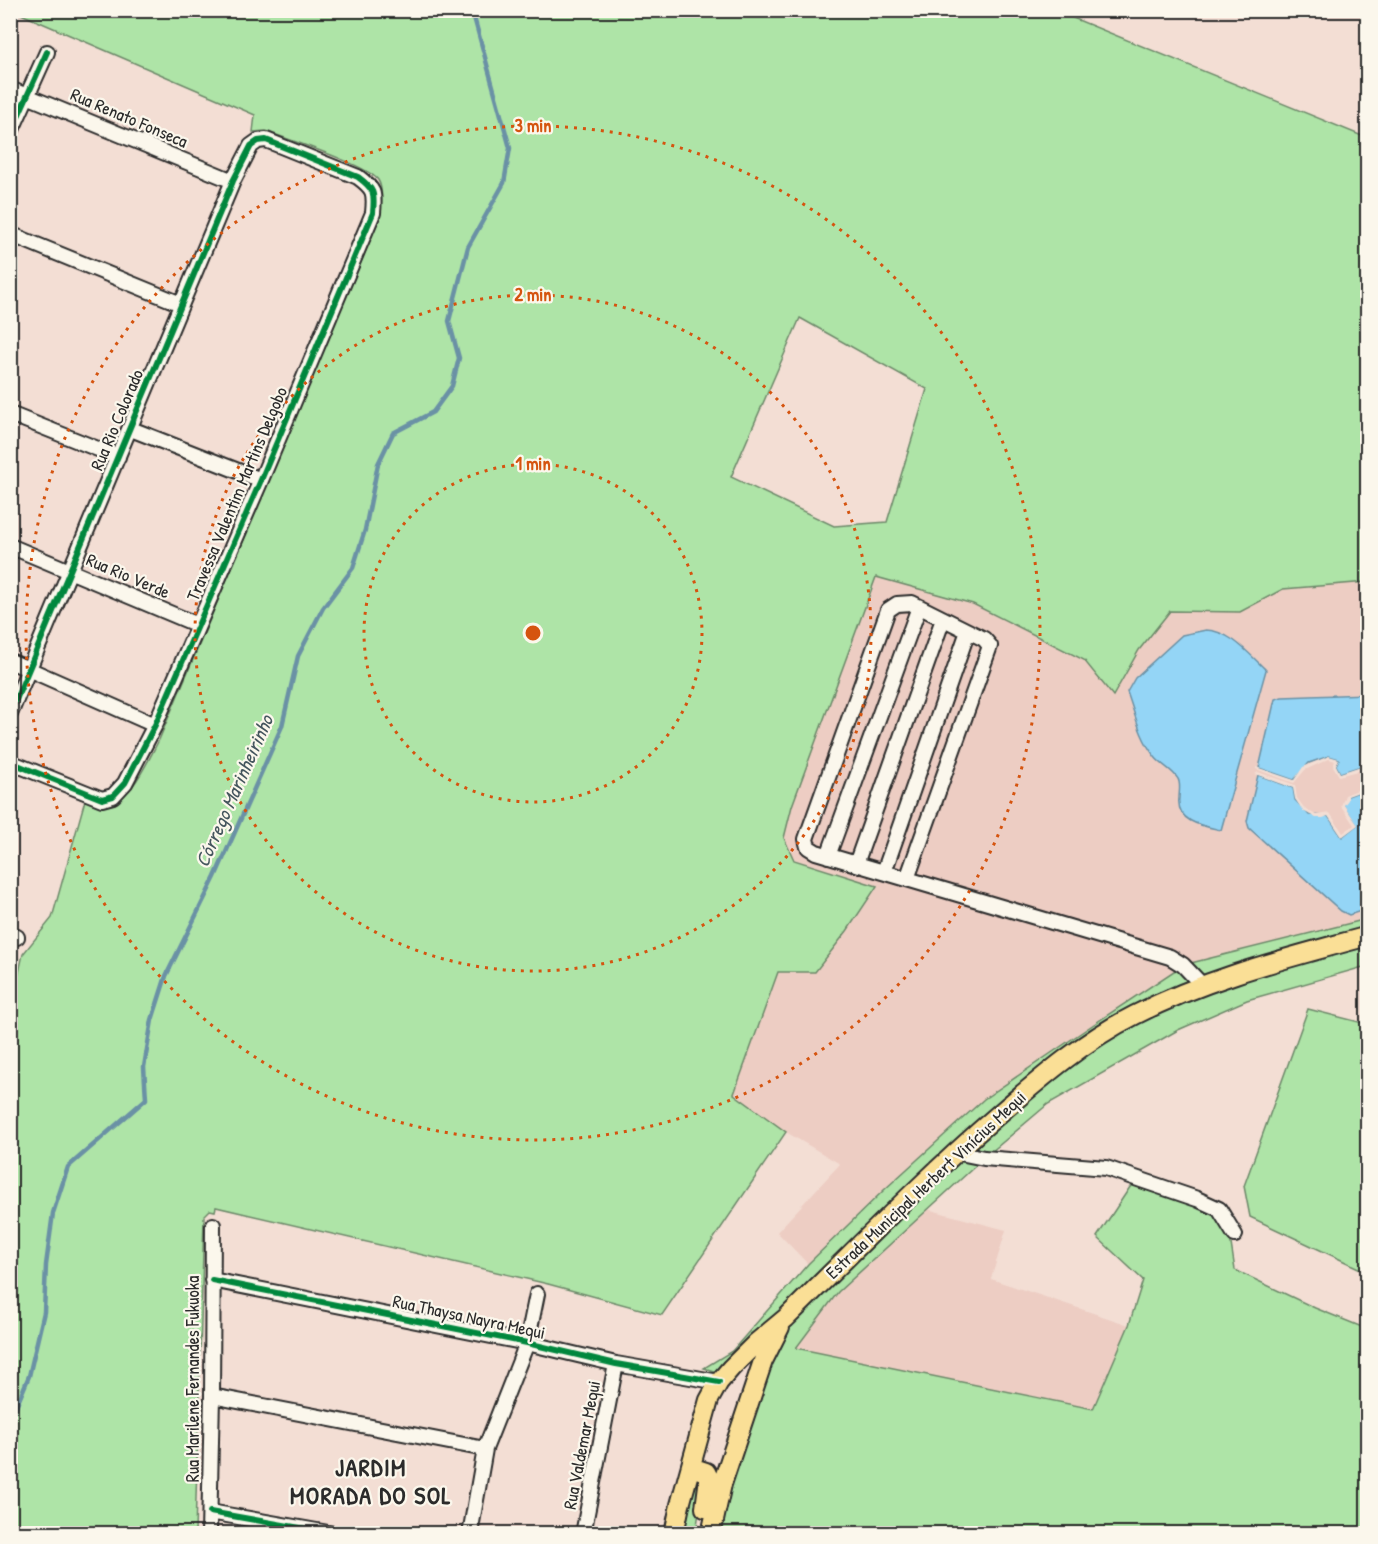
<svg xmlns="http://www.w3.org/2000/svg" width="1378" height="1544" font-family="'Patrick Hand',sans-serif">
<style>
.built{fill:#edcdc3}
.green{fill:#aee4a7;stroke:#6c8869;stroke-width:1.5;fill-rule:evenodd}
.water{fill:#94d5f6;stroke:#6a91a5;stroke-width:1.5}
.pier{fill:#f3ded4}
.lines{fill:none;stroke-linecap:round;stroke-linejoin:round}
.stream{stroke:#6a91a5;stroke-width:4.5}
.minor-casing{stroke:#2b2b2b;stroke-width:18}
.major-casing{stroke:#2b2b2b;stroke-width:22}
.minor{stroke:#fbf7ec;stroke-width:14}
.major{stroke:#fadf96;stroke-width:18}
.cycleway-casing{stroke:#fbf7ec;stroke-width:10}
.cycleway{stroke:#00873e;stroke-width:6}
.ring{fill:none;stroke:#d5540f;stroke-width:3;stroke-dasharray:3 6}
.labels{text-anchor:middle;stroke-width:4.5;stroke-linejoin:round;paint-order:stroke}
.street-label{font-size:18px;fill:#2b2b2b;stroke:#fbf7ec}
.water-label{font-size:20px;font-style:italic;fill:#45565e;stroke:#fbf7ec}
.district-label{font-size:24px;font-weight:bold;letter-spacing:1.5px;fill:#2b2b2b;stroke:#fbf7ec}
.centre{fill:#d5540f;stroke:#fbf7ec;stroke-width:3}
.ring-label{font-size:18px;text-anchor:middle;font-weight:bold;fill:#d5540f;stroke:#fbf7ec;stroke-width:4.5;stroke-linejoin:round;paint-order:stroke}
</style>
<rect width="100%" height="100%" fill="#f3ded4"/>
<filter id="ink" filterUnits="userSpaceOnUse"><feTurbulence type="fractalNoise" baseFrequency=".0167" numOctaves="2"/><feDisplacementMap in="SourceGraphic" scale="12" xChannelSelector="R" yChannelSelector="G"/><feConvolveMatrix kernelMatrix="1 2 1 2 8 2 1 2 1" color-interpolation-filters="sRGB"/></filter>
<g filter="url(#ink)">
<path class="built" d="M876 577 973 604 1084 660 1113 696 1139 650 1170 611 1240 612 1283 589 1367 582V919L1183 965 984 1099 884 1190 808 1264 777 1232 840 1164 786 1132 734 1095 778 972 876 886 794 859 784 838 792 806Z
M927 1209 1006 1230 991 1279 1129 1325 1093 1409 796 1349 838 1292Z"/>
<path class="green" d="M14 11H1056L1367 138V582L1283 589 1240 612 1170 611 1139 650 1113 696 1084 660 973 604 876 577 792 806 784 838 794 860 877 886 847 931 815 972H778L734 1094 786 1132 662 1315 548 1284 216 1207 215 1211 210 1210 204 1216 195 1533 11 1534 10 1013 23 954 52 918 85 800C90 802 98 806 103 805 130 805 148 760 159 740L380 217C381 206 384 190 378 180 368 165 286 139 266 131L253 132 255 115ZM800 318 927 389 887 522 834 526 731 477Z
M1367 919V931L1096 1032 717 1372 704 1368 732 1351 808 1264 884 1190 984 1099 1088 1028 1183 965Z
M1367 941V966L1247 1000 1178 1030 1048 1104 984 1158 838 1292 796 1348 1093 1409 1129 1325 1143 1280 1097 1237 1136 1178 1197 1199 1228 1224 1235 1270 1315 1308 1367 1329V1533L713 1534 780 1334 961 1153 1102 1041 1188 998Z
M1308 1009 1367 1024V1272L1250 1217 1244 1186Z
M696 1474 703 1483 696 1533 682 1534Z"/>
<path class="water" d="M1206 630C1231 631 1249 654 1266 670L1221 830C1202 826 1176 822 1179 798 1179 792 1181 784 1178 779 1173 770 1161 765 1155 757 1140 738 1135 714 1127 692L1135 678 1182 635Z
M1367 694V764L1340 773 1336 765 1339 759 1329 756 1309 763 1294 780 1259 768 1275 699 1282 697Z
M1258 775 1293 788 1295 800 1309 815 1328 816 1342 837 1357 825 1343 805 1348 796 1367 789V909L1349 915 1341 911 1249 828 1247 821Z"/>
<path class="pier" d="M1329 756 1339 759 1336 765 1340 773 1367 764 1368 768 1339 776 1333 766 1335 761 1329 759 1305 770 1294 783 1256 769V767L1294 780 1303 767Z
M1258 772 1295 785 1297 798 1305 809 1316 815 1330 813 1343 833 1354 825 1341 806 1345 795 1368 786 1367 789 1348 796V800L1344 805 1358 825 1342 837 1328 816 1323 818H1316L1303 811 1295 799 1293 788 1255 774Z"/>
<g class="lines">
<path class="stream" d="M10 1421 29 1376 44 1312 46 1265 53 1213 68 1167 146 1099 144 1067 152 1020 166 976 215 877 282 726 298 656 323 608 353 568 365 530 378 464 393 433 433 412 452 386 459 358 449 321 468 247 504 183 510 148 472 10"/>
<defs>
<path id="minor" d="M10 89 233 181
M10 134 47 52
M10 234 181 304
M10 414 118 457
M131 429 261 480
M10 546 198 625
M10 661 155 725
M10 714 233 181 251 146 258 141 266 140 358 177C374 189 375 192 373 213L261 480 155 725 125 783 113 796 102 799 10 762
M828 856 919 607
M856 864 943 619
M884 872 968 631
M907 879 990 646 984 639 912 603 897 604 888 610 806 839 808 847 816 852 1170 957 1183 965 1202 985
M10 934 17 937
M955 1152 984 1158 1106 1168 1197 1199 1219 1209 1235 1235
M212 1280 527 1343 616 1364 719 1382
M212 1396 485 1449
M210 1512 334 1534
M209 1534 212 1396 213 1225
M470 1534 485 1449 527 1343 537 1294
M583 1534 616 1364"/>
<path id="major" d="M691 1467 706 1472 709 1478 705 1508
M674 1534 680 1505 709 1400 719 1382 731 1368 756 1343 786 1318C856 1249 925 1178 999 1114 1042 1077 1085 1040 1135 1015 1209 977 1288 958 1368 936
M711 1534 722 1484 763 1361 780 1327"/>
</defs>
<use href="#minor" class="minor-casing"/>
<use href="#major" class="major-casing"/>
<use href="#minor" class="minor"/>
<use href="#major" class="major"/>
<defs>
<path id="cycleway" d="M10 134 47 52
M10 714 233 181 251 146 258 141 266 140 358 177C374 189 375 192 373 213L261 480 155 725 125 783 113 796 102 799 10 762
M212 1280 527 1343 616 1364 719 1382
M210 1512 334 1534"/>
</defs>
<use href="#cycleway" class="cycleway-casing"/>
<use href="#cycleway" class="cycleway"/>
</g>
</g>
<g class="ring">
<circle cx="533" cy="633" r="169"/>
<circle cx="533" cy="633" r="338"/>
<circle cx="533" cy="633" r="507"/>
</g>
<g class="labels">
<g class="street-label">
<text transform="translate(129 118) rotate(23)" y="6">Rua Renato Fonseca</text>
<text transform="translate(117 420) rotate(-67)" y="6">Rua Rio Colorado</text>
<text transform="translate(237 494) rotate(-67)" y="6">Travessa Valentim Martins Delgobo</text>
<text transform="translate(128 576) rotate(23)" y="6">Rua Rio Verde</text>
<text transform="translate(926 1185) rotate(-43)" y="6">Estrada Municipal Herbert Vinícius Mequi</text>
<text transform="translate(469 1317) rotate(12)" y="6">Rua Thaysa Nayra Mequi</text>
<text transform="translate(193 1379) rotate(-90)" y="6">Rua Marilene Fernandes Fukuoka</text>
<text transform="translate(582 1445) rotate(-79)" y="6">Rua Valdemar Mequi</text>
</g>
<g class="water-label">
<text transform="translate(234 791) rotate(-66)" y="7">Córrego Marinheirinho</text>
</g>
<g class="district-label">
<text x="371" y="1476">JARDIM<tspan x="371" dy="28">MORADA DO SOL</tspan></text>
</g>
</g>
<circle cx="533" cy="633" r="9" class="centre"/>
<g class="ring-label">
<text x="533" y="132">3 min</text>
<text x="533" y="301">2 min</text>
<text x="533" y="470">1 min</text>
</g>
<rect width="1378" height="1544" fill="none" stroke="#fbf7ec" stroke-width="36"/>
<rect x="18" y="18" width="1342" height="1508" fill="none" stroke="#2b2b2b" stroke-width="2" filter="url(#ink)"/>
</svg>
